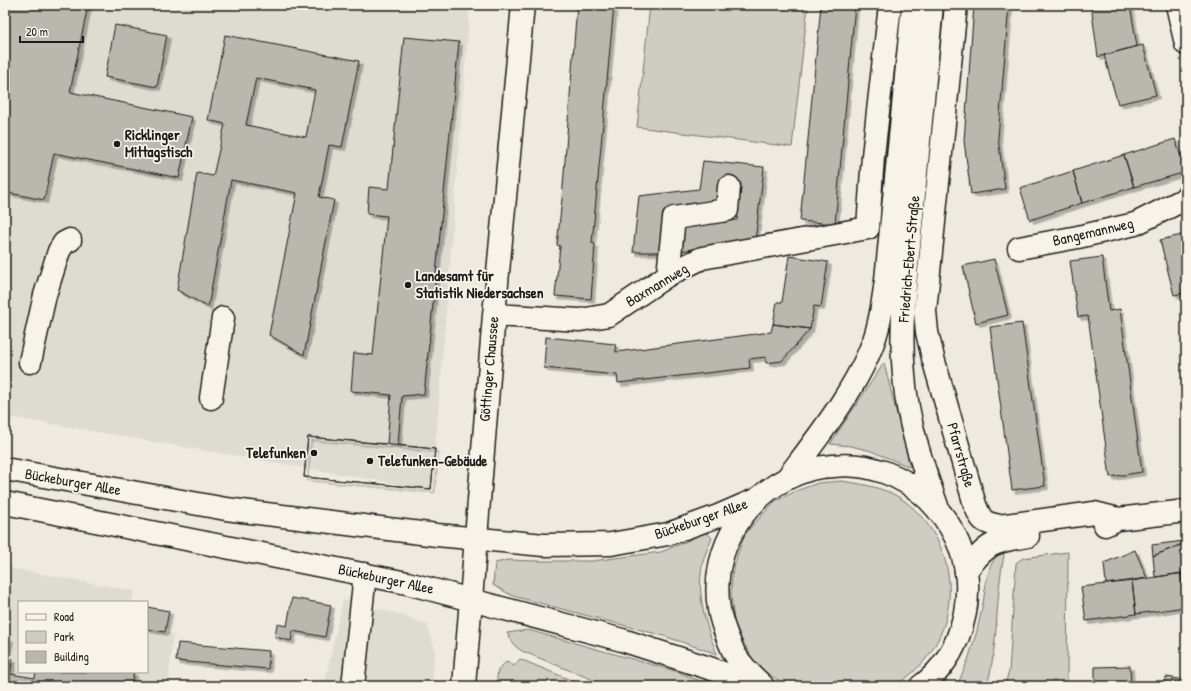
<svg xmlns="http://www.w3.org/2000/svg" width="1191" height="691" font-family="'Patrick Hand',sans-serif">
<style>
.built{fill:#dedbd1}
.green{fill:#cfccc3;stroke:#767470}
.building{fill:#bab7af;stroke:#1c1c1c;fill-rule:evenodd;filter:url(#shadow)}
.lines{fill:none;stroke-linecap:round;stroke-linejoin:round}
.minor-casing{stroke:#1c1c1c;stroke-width:25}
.major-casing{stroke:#1c1c1c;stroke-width:25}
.minor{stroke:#f7f3e8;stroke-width:22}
.major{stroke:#f7f3e8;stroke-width:22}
.poi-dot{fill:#1c1c1c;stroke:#f7f3e8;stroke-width:1.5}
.labels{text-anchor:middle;stroke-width:3.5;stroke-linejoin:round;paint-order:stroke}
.poi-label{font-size:15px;font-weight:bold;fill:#1c1c1c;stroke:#f7f3e8;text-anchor:start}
.street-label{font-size:15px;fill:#1c1c1c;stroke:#f7f3e8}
</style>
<defs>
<filter id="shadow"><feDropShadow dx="3.5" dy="3.5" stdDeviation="0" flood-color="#0004"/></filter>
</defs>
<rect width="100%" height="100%" fill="#eeeae0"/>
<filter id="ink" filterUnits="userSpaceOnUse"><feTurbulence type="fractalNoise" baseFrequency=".025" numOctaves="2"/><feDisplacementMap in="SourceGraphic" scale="8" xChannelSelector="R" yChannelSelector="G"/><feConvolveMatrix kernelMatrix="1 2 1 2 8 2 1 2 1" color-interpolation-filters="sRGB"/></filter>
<g filter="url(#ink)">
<path class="built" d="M5 5H470L432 490 5 416Z
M5 567 134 591 132 602H19V672H147V629L173 634 168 686H5Z
M343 600 399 614 427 625 435 650 432 686H324Z"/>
<path class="green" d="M650 5H808L792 147 637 127Z
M884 363 910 467 871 451 851 446 830 444Z
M841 481C863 484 888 488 906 502 955 541 964 611 925 660 916 670 905 681 892 686H788L767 673 752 658 742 640 734 621 731 595 732 575 737 556 745 534 774 502 796 491 818 483Z
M705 531 712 538C710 544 707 549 705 555 694 588 705 624 717 654L664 636 513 596 493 585 495 563 508 560 536 561H592L661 552 685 542Z
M1003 552 1004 555C995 598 999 643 987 686H957L968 660 977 631 983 603 986 583 990 567 996 556Z
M1068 552 1067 686H1004L1009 672 1016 563 1023 558Z
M528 630 675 671 713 686H608L522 651 515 646 507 633Z
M520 659 585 686H496L498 670 507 661 514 666Z"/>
<path class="building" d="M5 5H88L70 92 192 117 179 178 54 153 44 200 5 192Z
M577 5H614L592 243 595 244 591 299 555 296 560 246 557 245 562 199Z
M821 5H855L835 224 800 221Z
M974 5H1009L998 138 1005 189 971 194 964 141Z
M1091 5H1130L1137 46 1098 57Z
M115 25 167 35 157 87 105 77Z
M225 35 359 61 342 147 329 145 319 197 334 200 304 355 269 335 297 193 231 180 208 307 177 290 197 173 213 176 225 124 208 120ZM256 78 315 90 306 137 246 125Z
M404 37 459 42 424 394 402 396 398 445 435 449 431 489 304 477 308 437 387 444 391 395 351 391 354 353 373 355 387 216 367 214 369 187 389 189Z
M1143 45 1156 95 1118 104 1104 55Z
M1175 139 1186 172 1134 187 1124 155Z
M1124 155 1134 187 1082 203 1073 171Z
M703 161 764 167 755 241 679 251 681 228 737 220 741 184 719 182 717 206 669 211 663 252H633L639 196 699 189Z
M1073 171 1082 203 1030 220 1020 188Z
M1186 234V293L1174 295 1160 240Z
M789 256 828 262 821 307 814 306 810 329 773 324 777 302H782Z
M1102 257 1109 311 1120 309 1142 472 1110 477 1088 316 1078 317 1070 261Z
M994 259 1008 315 976 323 963 266Z
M1022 323 1045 486 1012 490 990 327Z
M773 324 810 329 782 361 766 363V357L749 359 750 368 618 383 617 375 544 368 546 337 615 344 616 352 771 332Z
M308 437 435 449 431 489 304 477Z
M1184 541 1185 543 1153 556 1152 545Z
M1185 543 1186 546V573L1155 577 1153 556Z
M1135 550 1147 578 1106 584 1104 563Z
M1181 573H1186V607H1185Z
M1181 573 1185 607 1136 614 1132 581Z
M1132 581 1136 614 1086 621 1081 587Z
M292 598 331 605 325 637 293 631 291 641 275 637 277 624 287 626Z
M147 607 169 611 165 632 147 629Z
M5 637 10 638 6 658 13 659 9 679 5 678Z
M178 643 269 651 268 669 176 661Z
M1130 666 1131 686H1095V667Z
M36 672H134L131 686H5V678L9 679 10 674 35 678Z
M1166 677 1186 680V686H1164Z"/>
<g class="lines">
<defs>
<path id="minor" d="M956 5 925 311 927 332 933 358 975 505C982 521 982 522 999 526L1094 513 1118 519
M1177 5 1186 44
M868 228 873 156 890 5
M1019 248 1078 237 1135 224 1183 200 1186 197
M668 275 674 218 727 210 729 187
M494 315 580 320 609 315 668 275 702 258 868 228
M30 362 45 295 59 251 64 243 70 240
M211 398 223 318
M1105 525 1118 519 1186 511
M966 571C987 543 994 541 1028 536
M353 686 365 574
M464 686 494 315 523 5"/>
<path id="major" d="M932 5C925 75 919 145 912 215 907 268 899 322 904 375 907 421 922 464 937 506
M5 469 226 509 437 535 544 545 611 544 668 534 718 516 755 500
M788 477C818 437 857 388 874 340 881 321 883 301 886 280L913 5
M5 503 407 583 622 640 712 669 759 686
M762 685C752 676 741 665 734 653 728 639 721 624 719 609 709 547 749 488 808 470 816 467 825 467 833 466 867 462 903 475 928 499 950 521 965 549 967 581 969 620 954 662 921 686"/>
</defs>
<use href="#minor" class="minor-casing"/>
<use href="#major" class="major-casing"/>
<use href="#minor" class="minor"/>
<use href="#major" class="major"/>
</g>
</g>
<g class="poi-dot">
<circle cx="117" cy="144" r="4"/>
<circle cx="408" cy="285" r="4"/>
<circle cx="314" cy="453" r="4"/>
<circle cx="370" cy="461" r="4"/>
</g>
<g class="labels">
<g class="poi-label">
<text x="125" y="140">Ricklinger<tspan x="125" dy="17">Mittagstisch</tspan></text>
<text x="416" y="281">Landesamt für<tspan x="416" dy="17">Statistik Niedersachsen</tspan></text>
<text x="306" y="458" text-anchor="end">Telefunken</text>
<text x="378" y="466">Telefunken-Gebäude</text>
</g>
<g class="street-label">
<text transform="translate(1093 232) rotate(-13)" y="5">Bangemannweg</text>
<text transform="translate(909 259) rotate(-85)" y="5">Friedrich-Ebert-Straße</text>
<text transform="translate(657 285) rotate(-31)" y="5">Baxmannweg</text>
<text transform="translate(489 369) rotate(-85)" y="5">Göttinger Chaussee</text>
<text transform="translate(961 455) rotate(74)" y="5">Pfarrstraße</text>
<text transform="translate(73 482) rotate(10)" y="5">Bückeburger Allee</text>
<text transform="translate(701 519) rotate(-19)" y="5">Bückeburger Allee</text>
<text transform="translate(386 579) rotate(12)" y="5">Bückeburger Allee</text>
</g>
</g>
<rect width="1191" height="691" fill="none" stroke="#f7f3e8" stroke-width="20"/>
<rect x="10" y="10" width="1171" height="671" fill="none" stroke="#1c1c1c" stroke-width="1.5" filter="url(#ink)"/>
<rect x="18" y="601" width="130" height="72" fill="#f7f3e8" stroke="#9f9d96"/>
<rect x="26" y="614" width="20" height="6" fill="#f7f3e8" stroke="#9f9d96"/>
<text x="54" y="621" font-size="12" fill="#1c1c1c">Road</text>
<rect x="26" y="631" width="20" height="12" fill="#cfccc3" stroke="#9f9d96"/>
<text x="54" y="641" font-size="12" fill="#1c1c1c">Park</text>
<rect x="26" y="651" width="20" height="12" fill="#bab7af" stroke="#9f9d96"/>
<text x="54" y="661" font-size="12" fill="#1c1c1c">Building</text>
<path d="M20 36v6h63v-6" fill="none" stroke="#1c1c1c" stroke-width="2"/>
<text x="26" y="36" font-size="12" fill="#1c1c1c" stroke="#f7f3e8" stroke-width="3" paint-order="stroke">20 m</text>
</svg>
